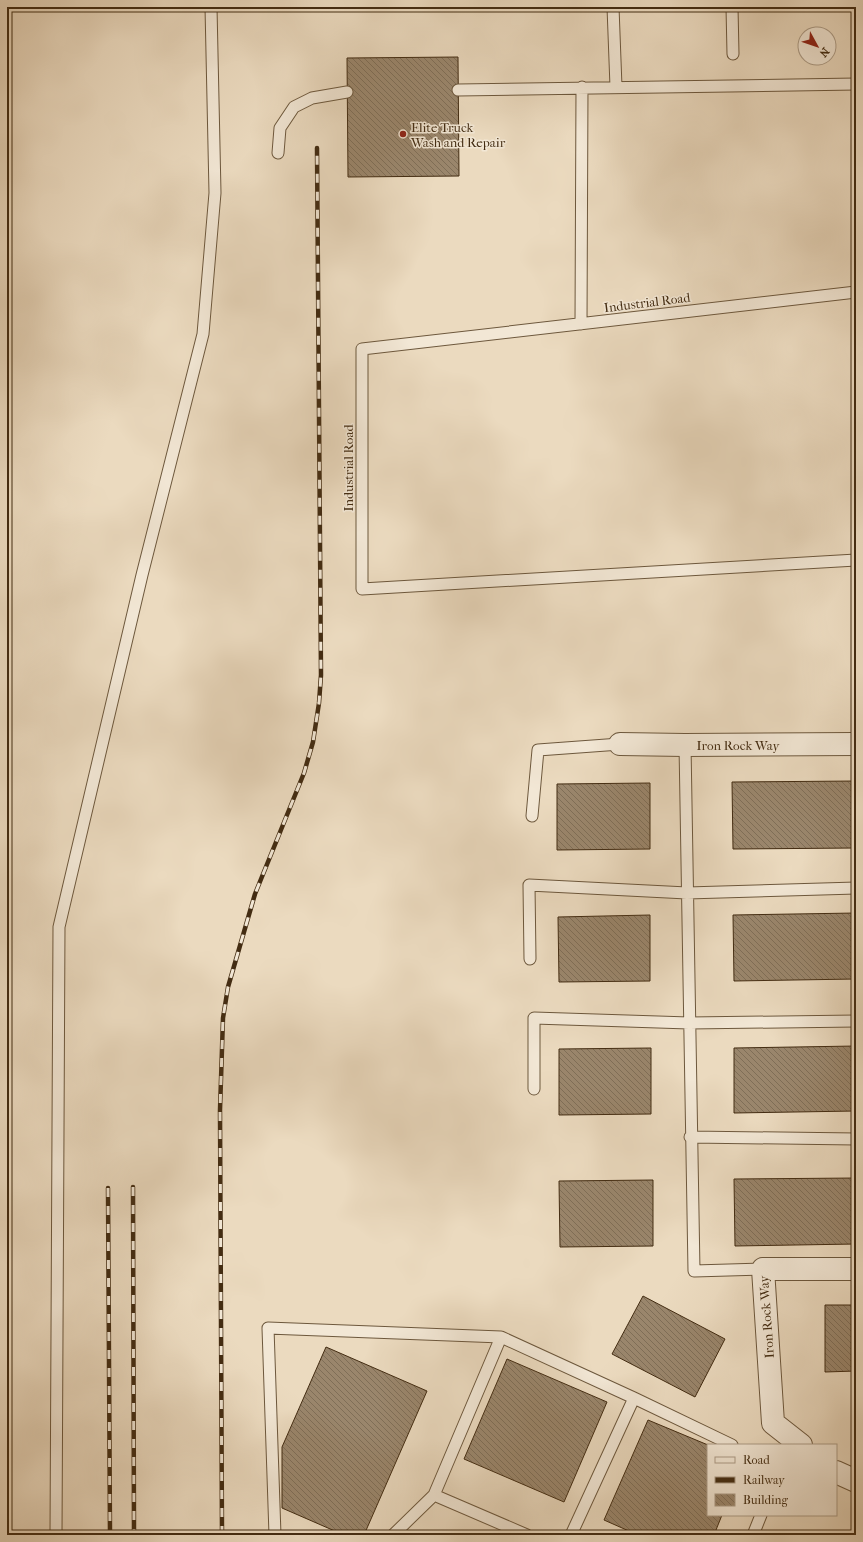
<svg xmlns="http://www.w3.org/2000/svg" width="863" height="1542" font-family="'IM FELL French Canon',serif">
<style>
.building{fill:url(#building-back-hatch);stroke:#432c12}
.lines{fill:none;stroke-linecap:round;stroke-linejoin:round}
.lane-casing{stroke:#6d583d;stroke-width:13}
.street-casing{stroke:#6d583d;stroke-width:24}
.lane{stroke:#f2e7d5;stroke-width:11}
.street{stroke:#f2e7d5;stroke-width:22}
.rail-casing{stroke:#432c12;stroke-width:4.5}
.rail{stroke:#f2e7d5;stroke-width:3;stroke-dasharray:9;stroke-linecap:butt}
.poi-dot{fill:#8f2418;stroke:#f2e7d5;stroke-width:1.5}
.labels{text-anchor:middle;stroke-width:3;stroke-linejoin:round;paint-order:stroke}
.poi-label{font-size:13px;fill:#432c12;stroke:#f2e7d5;text-anchor:start}
.street-label{font-size:13px;fill:#432c12;stroke:#f2e7d5}
</style>
<defs>
<pattern id="building-back-hatch" width="6" height="6" patternUnits="userSpaceOnUse"><rect width="6" height="6" fill="#9a866c"/><path d="M-1 5l2 2M0 0l6 6M5-1l2 2" fill="none" stroke="#7f6e57"/></pattern>
</defs>
<rect width="100%" height="100%" fill="#ebdabf"/>
<filter id="stains"><feTurbulence type="fractalNoise" baseFrequency=".005" numOctaves="4"/><feColorMatrix values="0 0 0 0 .2 0 0 0 0 .09 0 0 0 0 .02 0 0 0 .5 -.17"/></filter>
<radialGradient id="worn" r=".72"><stop offset=".6" stop-color="#630" stop-opacity="0"/><stop offset="1" stop-color="#630" stop-opacity=".3"/></radialGradient>
<path class="building" d="M458 57 459 176 348 177 347 58Z
M856 781V848L733 849 732 782Z
M650 783V849L557 850V784Z
M856 913V979L734 981 733 915Z
M650 915V981L559 982 558 917Z
M856 1046V1111L734 1113V1048Z
M651 1048V1114L559 1115V1049Z
M856 1178V1244L735 1246 734 1179Z
M653 1180V1246L560 1247 559 1181Z
M643 1296 725 1339 695 1397 612 1354Z
M825 1305H856V1371L825 1372Z
M326 1347 427 1391 364 1535H344L282 1508V1447Z
M507 1359 607 1402 564 1502 464 1459Z
M648 1420 708 1445V1515H722L714 1535H638L604 1520Z"/>
<g class="lines">
<defs>
<path id="lane" d="M613 7 616 87
M732 7 733 54
M458 90 856 84
M278 153 280 128 294 107 312 98 347 92
M856 292 362 349V589L856 560
M581 324 582 87
M685 745 694 1271 763 1269
M532 816 538 750 620 744
M530 959 529 885 687 893 856 888
M534 1089V1018L689 1023 856 1021
M690 1137 856 1139
M501 1337 634 1398 732 1445
M56 1535 59 927 142 575 203 334 215 193 211 7
M275 1535 268 1328 501 1337 434 1495 527 1535
M393 1535 434 1495
M571 1535 634 1398
M753 1535 761 1515"/>
<path id="street" d="M620 744 685 745 856 744
M801 1445 773 1423 763 1269H856
M836 1472 856 1481"/>
</defs>
<use href="#lane" class="lane-casing"/>
<use href="#street" class="street-casing"/>
<use href="#lane" class="lane"/>
<use href="#street" class="street"/>
<defs>
<path id="rail" d="M133 1187 134 1535
M108 1188 110 1535
M222 1535 220 1110 223 1018 228 987 255 894 304 773 313 742 319 703 321 675 317 148"/>
</defs>
<use href="#rail" class="rail-casing"/>
<use href="#rail" class="rail"/>
</g>
<circle class="poi-dot" cx="403" cy="134" r="4"/>
<g class="labels">
<g class="poi-label">
<text x="411" y="132">Elite Truck<tspan x="411" dy="15">Wash and Repair</tspan></text>
</g>
<g class="street-label">
<text transform="translate(647 302) rotate(-7)" y="5">Industrial Road</text>
<text transform="translate(348 468) rotate(-90)" y="5">Industrial Road</text>
<text x="738" y="750">Iron Rock Way</text>
<text transform="translate(766 1317) rotate(-94)" y="5">Iron Rock Way</text>
</g>
</g>
<rect width="863" height="1542" fill="none" stroke="#ebdabf" stroke-width="24"/>
<rect x="8" y="8" width="847" height="1526" fill="none" stroke="#432c12" stroke-width="2"/>
<rect x="12" y="12" width="839" height="1518" fill="none" stroke="#432c12"/>
<rect x="707" y="1444" width="130" height="72" fill="#f2e7d5" stroke="#ac9c87"/>
<rect x="715" y="1457" width="20" height="6" fill="#f2e7d5" stroke="#ac9c87"/>
<text x="743" y="1464" font-size="12" fill="#432c12">Road</text>
<rect x="715" y="1477" width="20" height="6" fill="#432c12" stroke="#ac9c87"/>
<text x="743" y="1484" font-size="12" fill="#432c12">Railway</text>
<rect x="715" y="1494" width="20" height="12" fill="url(#building-back-hatch)" stroke="#ac9c87"/>
<text x="743" y="1504" font-size="12" fill="#432c12">Building</text>
<g transform="translate(817 46) rotate(130)"><circle r="19" fill="#f2e7d5" stroke="#ac9c87"/>
<path d="M0-3L7 15L0 10L-7 15Z" fill="#8f2418"/>
<text y="-6" font-size="11" font-weight="bold" text-anchor="middle" fill="#432c12">N</text>
</g>
<rect width="100%" height="100%" filter="url(#stains)"/>
<rect width="100%" height="100%" fill="url(#worn)"/>
</svg>
